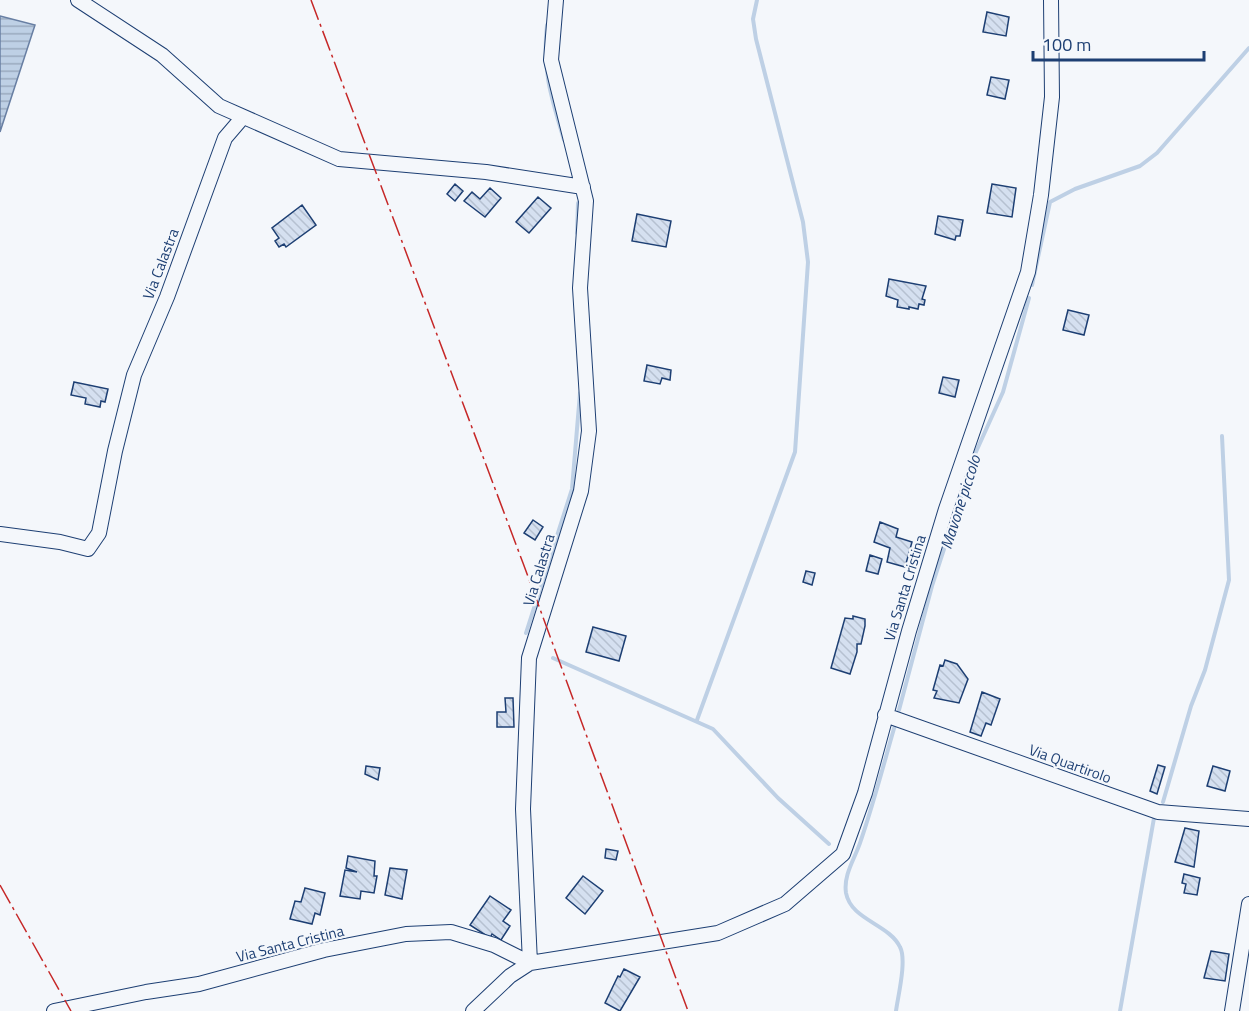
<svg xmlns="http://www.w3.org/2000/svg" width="1249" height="1011" font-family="'Titillium Web',sans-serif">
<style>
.water{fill:url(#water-rules);stroke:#687fa3;stroke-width:1.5}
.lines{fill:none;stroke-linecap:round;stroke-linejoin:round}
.stream{stroke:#bed0e5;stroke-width:4}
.building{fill:url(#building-back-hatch);stroke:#1d3f73;stroke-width:1.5}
.minor-casing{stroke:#1d3f73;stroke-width:16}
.minor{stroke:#f4f7fb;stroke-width:14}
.power{stroke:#c62828;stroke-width:1.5;stroke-dasharray:21 4.5 3 4.5;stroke-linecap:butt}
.labels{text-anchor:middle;stroke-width:4.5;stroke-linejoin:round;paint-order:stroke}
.street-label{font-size:15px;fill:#1d3f73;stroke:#f4f7fb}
.water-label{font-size:16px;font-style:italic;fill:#1d3f73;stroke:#f4f7fb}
</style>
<defs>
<pattern id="water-rules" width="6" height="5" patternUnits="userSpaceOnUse" patternTransform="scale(1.5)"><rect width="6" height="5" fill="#bed0e5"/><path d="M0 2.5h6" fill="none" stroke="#9aaabe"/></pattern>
<pattern id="building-back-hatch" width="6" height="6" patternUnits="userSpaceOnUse" patternTransform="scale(1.5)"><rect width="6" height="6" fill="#d5e0f0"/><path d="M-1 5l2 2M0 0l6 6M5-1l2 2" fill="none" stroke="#b6c1d1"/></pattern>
</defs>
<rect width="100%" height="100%" fill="#f4f7fb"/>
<path class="water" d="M0 16 35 25 0 132Z"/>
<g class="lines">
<path class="stream" d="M547 25C542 70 551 97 564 140
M577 233 578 203
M1032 285 1050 202 1075 189 1140 166 1157 153 1249 48
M526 633 572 489 580 393
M553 658 713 729 778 798 829 844
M899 710 932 586 975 454 1003 392 1029 298
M697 720 795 452 808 262 803 222 756 39 753 19 757 0
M895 725C884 763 874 802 861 840 856 857 843 874 846 893 851 920 889 924 900 947 907 960 898 996 896 1011
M1163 802 1191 706 1205 670 1229 580 1222 436
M1120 1011 1154 818"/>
</g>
<path class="building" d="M987 12 1009 17 1006 36 983 32Z
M991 77 1009 80 1005 99 987 95Z
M455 184 463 191 455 201 447 194Z
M992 184 1016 188 1012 217 987 213Z
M490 188 501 198 485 217 464 201 472 192 480 199Z
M538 197 551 208 529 233 516 222Z
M302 205 316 225 286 247 284 244 279 247 275 241 279 238 272 228Z
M637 214 671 221 666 247 632 241Z
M938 216 963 220 960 236H956L955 240 935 234Z
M889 279 926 286 922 299 925 300 924 305 919 304 918 309 909 307V309L897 307 898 300 886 296Z
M1068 310 1089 315 1084 335 1063 330Z
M647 365 671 370 670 380 662 378 660 384 644 381Z
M943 377 959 380 955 397 939 393Z
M74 382 108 389 105 402 101 401 100 407 85 404 86 398 71 395Z
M533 520 543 527 535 540 524 533Z
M880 522 898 529 896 537 912 542 905 567 887 562 890 548 874 542Z
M870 555 882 559 878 574 866 571Z
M806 571 815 573 812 585 803 582Z
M853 616 865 619V626L861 644H857V652L850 674 831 668 845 618 853 619Z
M593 627 626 636 619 661 586 652Z
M945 660 957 664 968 679 959 703 934 698 937 691 933 690 940 665 943 666Z
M982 692 1000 699 991 725 986 723 981 736 970 732Z
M505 698H513L514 727H497V712H506Z
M1158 765 1165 767 1157 794 1150 791Z
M366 766 380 768 378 780 365 774Z
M1213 766 1230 771 1225 791 1207 786Z
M1185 828 1199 831 1194 867 1175 862Z
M606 849 618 851 616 860 605 858Z
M348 856 375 861 374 876H377L374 893 361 891 360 899 340 896 345 870 357 872 346 868Z
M390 868 407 870 402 899 385 895Z
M1184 874 1200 878 1197 895 1184 893 1186 884 1182 883Z
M583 876 603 891 585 914 566 898Z
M305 888 325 893 320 915 315 913 312 924 290 919 295 901 301 902Z
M490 896 511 910 503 921 510 926 501 940 492 934 490 938 470 925Z
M1211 951 1229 954 1225 981 1204 978Z
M624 969 640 977 620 1011 605 1003 618 976 620 977Z"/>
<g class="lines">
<defs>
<path id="minor" d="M78 0 162 55 219 106 339 159 486 172 583 187
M0 534 60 542 88 549 99 533 115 451 134 375 167 297 225 138 243 117
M885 715 1158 812 1249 819
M530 963 523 809 529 658 581 491 589 431 580 288 586 201 551 60 556 0
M54 1011 146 992 199 984 324 950 406 934 451 932 494 945 530 963
M473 1011 510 976 530 963 718 933 785 904 843 854 865 793 909 631 946 509 1028 272 1041 195 1052 97 1051 0
M1232 1011 1249 904"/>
</defs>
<use href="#minor" class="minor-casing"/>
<use href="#minor" class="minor"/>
<path class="power" d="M311 0 523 563 688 1011
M0 885 71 1011"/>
</g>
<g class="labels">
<g class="street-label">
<text transform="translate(161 264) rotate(-69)" y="5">Via Calastra</text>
<text transform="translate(539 570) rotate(-73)" y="5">Via Calastra</text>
<text transform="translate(905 588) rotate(-73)" y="5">Via Santa Cristina</text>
<text transform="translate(1070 764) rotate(20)" y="5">Via Quartirolo</text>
<text transform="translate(290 944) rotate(-14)" y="5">Via Santa Cristina</text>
</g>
<g class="water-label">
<text transform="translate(960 502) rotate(-72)" y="6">Mavone piccolo</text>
</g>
</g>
<path d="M1033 51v9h171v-9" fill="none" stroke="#1d3f73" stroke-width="3"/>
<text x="1042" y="51" font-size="18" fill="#1d3f73" stroke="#f4f7fb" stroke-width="4.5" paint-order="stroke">100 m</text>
</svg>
